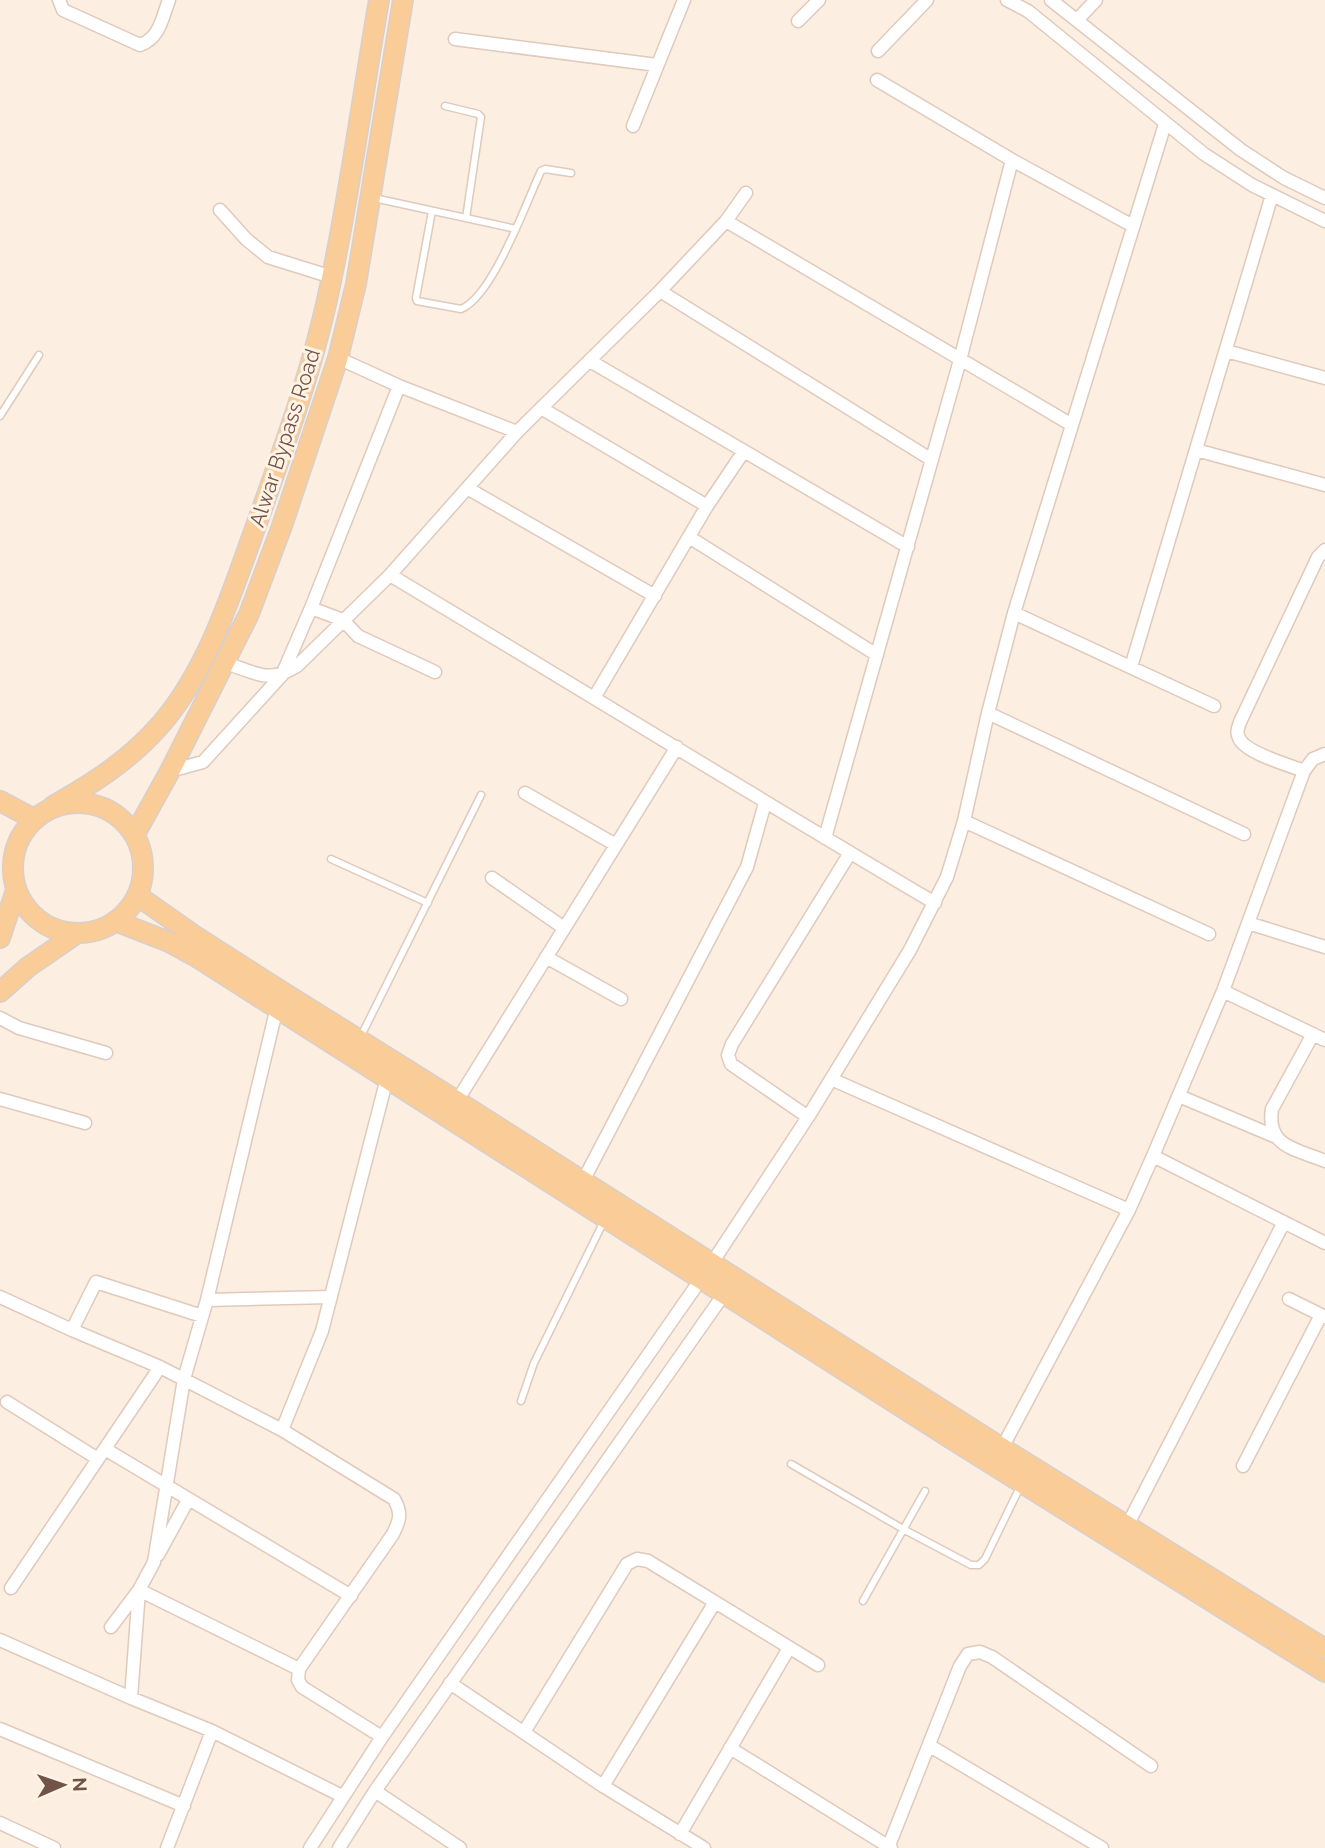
<svg xmlns="http://www.w3.org/2000/svg" width="1325" height="1848" font-family="Raleway,sans-serif">
<style>
.lines{fill:none;stroke-linecap:round;stroke-linejoin:round}
.service-casing{stroke:#dfcabc;stroke-width:9}
.minor-casing{stroke:#dfcabc;stroke-width:15}
.primary-casing{stroke:#d8cfcc;stroke-width:22}
.service{stroke:#fff;stroke-width:6}
.minor{stroke:#fff;stroke-width:12}
.primary{stroke:#facd98;stroke-width:19}
.labels{text-anchor:middle;stroke-width:6;stroke-linejoin:round;paint-order:stroke}
.street-label{font-size:21px;fill:#725348;stroke:#fff3e6}
</style>
<rect width="100%" height="100%" fill="#fceee0"/>
<g class="lines">
<defs>
<path id="service" d="M445 106 478 114 481 117 466 218
M374 198 516 229
M432 211 416 298 417 301 461 309C493 296 526 203 541 171L545 169 571 173
M0 416 39 355
M331 859 428 903
M360 1038 481 795
M521 1401 534 1363 604 1221
M791 1464 903 1529 971 1565H979L985 1559 1021 1485
M863 1601 925 1491"/>
<path id="minor" d="M59 0 63 10 140 45C160 38 162 18 169 0
M1007 0 1028 11 1204 154 1252 185 1325 221
M1051 0 1241 150 1284 178 1325 198
M1077 20 1096 0
M798 21 819 0
M455 39 657 65
M878 51 927 0
M877 80 1012 160 1133 226
M633 126 684 0
M220 210 246 239 268 257 332 277
M726 221 1072 425
M660 291 932 460
M1226 351 1325 378
M338 358 399 386 517 432
M590 361 908 547
M541 408 707 506
M1196 450 1325 485
M467 488 655 596
M689 537 877 655
M390 575C572 684 752 795 935 903
M311 608 343 620 358 636 435 672
M1014 613 1214 706
M226 663C256 673 268 684 297 666L390 575 517 432 660 291 726 221 746 193
M1131 667 1272 195
M594 698 707 506 744 451
M988 713 1244 834
M170 771 203 762 282 675 311 608 399 386
M1304 771C1289 765 1245 753 1239 738 1236 732 1238 728 1240 722L1318 557 1325 550
M525 793 616 845
M964 821 1209 934
M825 838 960 360 1012 160
M492 878 564 928
M1248 923 1325 947
M546 957 621 999
M1223 991 1325 1040
M0 1018 19 1028 106 1053
M1313 1034 1272 1109C1266 1147 1296 1149 1325 1161
M831 1079 1129 1210
M1179 1096 1274 1136
M0 1099 85 1123
M457 1101 677 747
M808 1117 731 1064 728 1055 732 1044 850 853
M1153 1156 1325 1243
M583 1181 747 867 765 803
M712 1263 808 1117 910 950 947 877 964 821 988 713 1014 613 1165 124
M0 1297 72 1330 96 1282 202 1316
M1289 1299 1325 1317
M207 1300 331 1297
M72 1330 160 1367 282 1430 394 1499C402 1513 400 1520 393 1534L299 1669 298 1680 302 1687 382 1737
M7 1402 98 1459
M282 1430 322 1331 387 1078
M1002 1448 1129 1210 1153 1156 1223 991 1304 771 1313 759 1325 754
M105 1449 351 1596
M1243 1466 1321 1315
M1127 1526 1284 1222
M158 1555 188 1500
M11 1588 160 1367
M111 1627 139 1590 299 1669
M0 1640 131 1698 212 1731 342 1796
M450 1683 603 1786 704 1848
M131 1698 139 1590 154 1562 184 1379 207 1300 277 1007
M0 1729 184 1806
M524 1732 627 1564 637 1559 648 1561 818 1665
M930 1746 1102 1848
M730 1748 891 1848
M603 1786 715 1602
M375 1791 460 1848
M0 1823 54 1848
M680 1834 789 1648
M167 1848 212 1731
M310 1848 382 1737 701 1279
M339 1848 375 1791 724 1294
M888 1848 960 1666 968 1654 980 1652 992 1657 1151 1766"/>
<path id="primary" d="M0 801 34 819
M13 868a65 65 0 1 1 130 0a65 65 0 1 1-130 0Z
M53 806C95 782 130 760 162 723 207 670 230 598 253 534 283 450 315 364 332 276 351 185 363 92 379 0
M135 834 170 771 249 614 282 526 338 358 356 284 403 0
M138 896 195 936 281 991 457 1101 1002 1448 1325 1649
M115 921 169 942 195 956 950 1438 1325 1672
M0 938 16 890
M0 992 28 967 76 934"/>
</defs>
<use href="#service" class="service-casing"/>
<use href="#minor" class="minor-casing"/>
<use href="#primary" class="primary-casing"/>
<use href="#service" class="service"/>
<use href="#minor" class="minor"/>
<use href="#primary" class="primary"/>
</g>
<g class="labels">
<g class="street-label">
<text transform="translate(285 438) rotate(-72)" y="7">Alwar Bypass Road</text>
</g>
</g>
<g transform="translate(63 1785) rotate(88)" stroke="#fff3e6" stroke-width="5" paint-order="stroke">
<path d="M0-5L12 26L0 18L-12 26Z" fill="#725348"/>
<text y="-10" font-size="19" font-weight="bold" text-anchor="middle" fill="#725348">N</text>
</g>
</svg>
